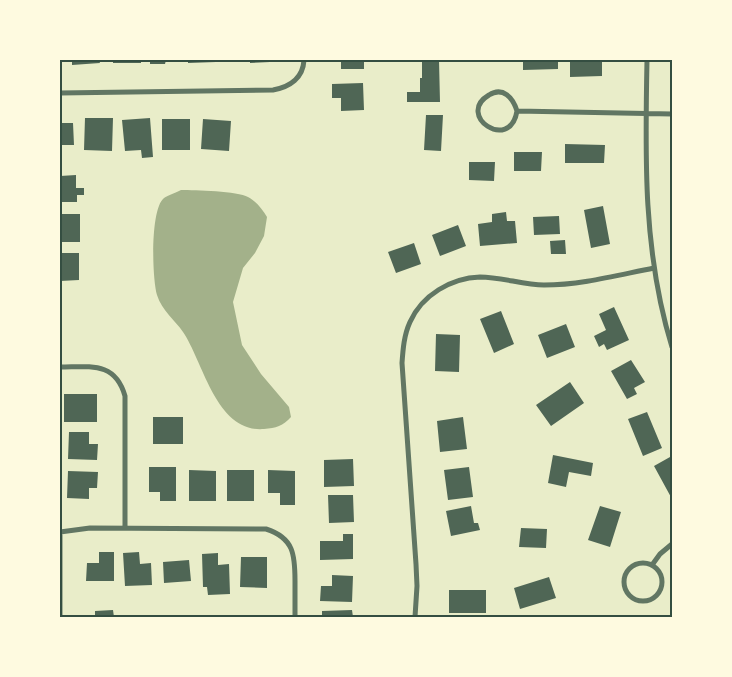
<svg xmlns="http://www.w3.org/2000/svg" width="732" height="677" font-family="'Work Sans',sans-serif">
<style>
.water{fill:#a3b18a}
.building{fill:#4f6655}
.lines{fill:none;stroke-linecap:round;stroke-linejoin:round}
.minor{stroke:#617663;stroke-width:5}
.neatline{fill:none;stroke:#344e41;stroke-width:2}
</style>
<rect width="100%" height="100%" fill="#e9edc9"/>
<path class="water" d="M181 190C195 190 238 191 248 197 257 202 262 209 267 217L264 236 255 253 243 268 233 302 242 345 261 374 289 407 291 417C283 426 276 428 264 429 216 433 204 363 183 332 175 320 162 311 157 295 152 278 150 209 164 198 168 195 176 193 181 190Z"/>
<path class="building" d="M72 60H99L100 63 72 65Z
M113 60H141V63H113Z
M150 60H166L165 64H150Z
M188 60H216V62L188 63Z
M250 60H270V62L250 63Z
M341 60H364V69H341Z
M422 60H439L440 102H407V92H420V78H422Z
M523 60H558V69L523 70Z
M570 60H602V76L570 77Z
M363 83 364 110 341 111V98H332V84Z
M426 115H443L441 151 424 150Z
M85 118H113L112 151 84 150Z
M150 118 153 157 142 158 141 150 125 151 122 120Z
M162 119H190V150H162Z
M203 119 231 121 229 151 201 149Z
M60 123H73L74 145H60Z
M565 144 605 145 604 163H565Z
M514 152H542L541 171H514Z
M469 162H495L494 181 469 180Z
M76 175V188H84V195H77V202H60V176Z
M603 206 610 244 591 248 584 210Z
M506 212 507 221H515L517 243 480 246 478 224 492 222V214Z
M60 214H80V242H60Z
M559 216 560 234 534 235 533 217Z
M458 225 466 246 440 256 432 235Z
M565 240 566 254H551L550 241Z
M414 243 421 264 396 273 388 252Z
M60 253H79V280L60 281Z
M614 307 629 340 607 350 604 344 599 347 594 336 606 330 599 314Z
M501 311 514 344 494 353 480 319Z
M566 324 575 347 547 358 538 335Z
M436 334 460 335 459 372 435 371Z
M631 360 645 382 634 388 637 394 627 399 611 371Z
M570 382 584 403 551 426 536 405Z
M64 394H97V422H64Z
M647 412 662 448 643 456 628 419Z
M153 417H183V444H153Z
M463 417 467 449 440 452 437 421Z
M69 432H89V444H98L97 460 68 459Z
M553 455 593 463 591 476 569 472 566 487 548 483Z
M670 457 672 460V499L654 466Z
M353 459 354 486 324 487V460Z
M149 467H176V501H160V492H149Z
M469 467 473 497 448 500 444 470Z
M189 470 216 471V501H189Z
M227 470H254V501H227Z
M268 470 295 471V505H280V493H268Z
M68 471 98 472 97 488H89V499L67 498Z
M328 495H353L354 522 329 523Z
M471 506 474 523H478L480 530 451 536 446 511Z
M600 506 621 512 610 547 588 540Z
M521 528 547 529 546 548 519 547Z
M343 534H353V559L320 560V541H343Z
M99 552H114V581H86L87 563H99Z
M139 552 140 564 151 563 152 585 125 586 123 553Z
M218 553V565L229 564 230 594 208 595 207 587H203L202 554Z
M241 557H267V588L240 587Z
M189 560 191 581 164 583 163 562Z
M332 575 353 576 352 602 320 601 321 586H332Z
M549 577 556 598 520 609 514 588Z
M449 590H486V613H449Z
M113 610 114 617H95V611Z
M352 610 353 617H322V611Z"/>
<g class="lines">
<path class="minor" d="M647 60C645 157 643 253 672 347
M60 93 273 90C290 87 303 78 304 60
M517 111C510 153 455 115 489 95 503 86 513 98 517 111L672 114
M60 367C90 367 115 361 125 396V528
M60 532 90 528 266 529C294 538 295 555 295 581 295 593 295 605 295 617
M624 582a19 19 0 1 1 38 0a19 19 0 1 1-38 0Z
M652 565 660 554 672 544
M60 617V532
M415 617 417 586 416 564 402 363C403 349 404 335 410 322 422 295 451 278 480 277 502 277 523 285 544 285 581 285 618 275 654 268"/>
</g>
<rect width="732" height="677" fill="none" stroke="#fefae0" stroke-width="122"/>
<rect x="61" y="61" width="610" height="555" class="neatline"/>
</svg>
